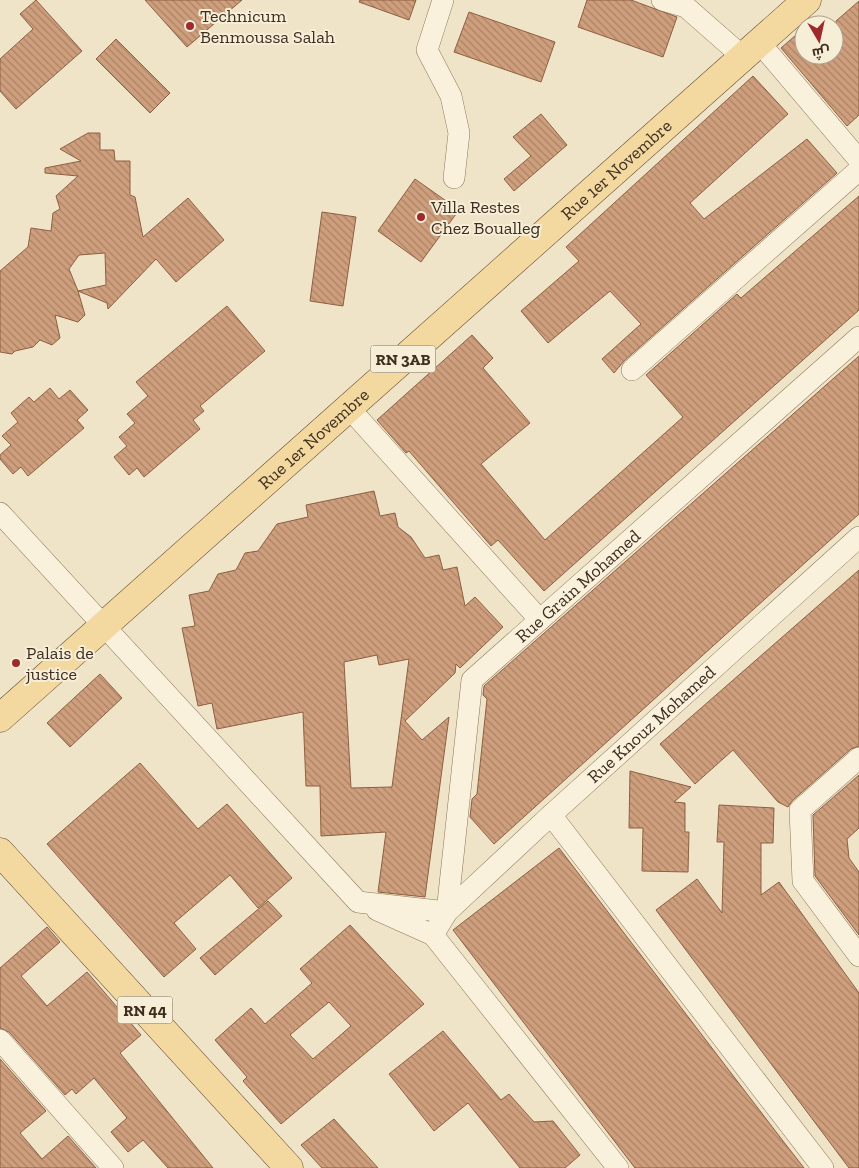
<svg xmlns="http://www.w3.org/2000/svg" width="859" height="1168" font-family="'Zilla Slab',Cairo,serif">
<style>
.building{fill:url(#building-back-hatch);stroke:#8d5f41;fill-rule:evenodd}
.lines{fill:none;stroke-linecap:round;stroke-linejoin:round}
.minor-casing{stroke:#8d765c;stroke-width:22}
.major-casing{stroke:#5b4430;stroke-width:29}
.minor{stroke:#faf1dc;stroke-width:21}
.major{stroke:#f3d9a0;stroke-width:28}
.poi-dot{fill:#9e2a2b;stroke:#f7eed8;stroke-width:2}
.labels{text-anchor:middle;stroke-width:4;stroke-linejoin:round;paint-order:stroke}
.shield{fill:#f7eed8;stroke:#756857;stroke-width:1}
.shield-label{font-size:16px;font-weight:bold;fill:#3d2e20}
.poi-label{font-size:18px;fill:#3d2e20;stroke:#f7eed8;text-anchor:start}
.street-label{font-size:18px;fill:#3d2e20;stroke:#f7eed8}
</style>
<defs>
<pattern id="building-back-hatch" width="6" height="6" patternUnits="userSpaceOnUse" patternTransform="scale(1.25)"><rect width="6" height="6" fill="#cf9f7d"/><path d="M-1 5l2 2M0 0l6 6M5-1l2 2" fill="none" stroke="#a98266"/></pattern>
</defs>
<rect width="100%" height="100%" fill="#f0e4c8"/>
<path class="building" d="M36 0 82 51 16 109 0 91V59L33 29 20 14Z
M145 0H242L187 47Z
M360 0H416L409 20 359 2Z
M587 0H631L677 17 663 57 578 27Z
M859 1V115L847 126 781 48 804 28V55H834L836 21Z
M469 12 555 42 541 82 454 52Z
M116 39 170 93 150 113 96 59Z
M753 76 788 114 690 203 704 219 807 139 837 173 624 361 614 373 602 359 641 324 610 291 548 343 521 311 579 261 566 247Z
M541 114 567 145 514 191 504 179 531 156 513 137Z
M88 133H100V150H114L115 161H130V195L135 197 143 237 188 198 224 240 176 282 156 259 108 309 107 303 78 291 85 315 78 322 55 315 60 338 52 345 40 340 33 347 15 351 12 354 0 352V271L28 247 31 228 51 231 53 213 60 209 56 196 78 176 45 173V168L81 161 60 149ZM105 253 106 285 78 291 69 269 79 255Z
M415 179 459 210 421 262 378 231Z
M859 196V310L544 591 498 540 491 546 409 451 406 453 377 420 472 335 493 358 483 368 530 423 481 464 545 540 683 417 646 375 737 294 741 298Z
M322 212 356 217 343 306 310 301Z
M227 306 265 351 200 406 204 411 193 420 200 429 144 477 137 468 129 475 114 457 127 446 119 437 135 423 127 414 148 396 136 382Z
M859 356V514L494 844 470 817 472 799 477 794 487 699 483 695 484 686Z
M50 388 59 399 70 390 88 410 77 420 84 428 28 476 21 467 13 474 0 459V455L11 445 2 436 18 422 11 413 29 397 34 402Z
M374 491 380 516 395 513 398 527 411 537 425 558 439 555 443 570 457 567 465 606 475 597 503 627 460 668 456 664 455 673 405 721 422 740 449 717 425 897 378 892 386 832 321 836 320 786H306L303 712 217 729 212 703 198 706 182 628 195 626 189 595 209 591 218 574 236 570 245 553 258 551 277 524 308 517 306 505ZM377 655 379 665 409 659 392 787 351 788 344 662Z
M859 570V746L851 749 792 801 788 807 778 802 733 750 695 784 660 744Z
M100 674 122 698 70 747 47 723Z
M140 763 198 829 227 804 292 878 258 908 230 875 174 923 196 949 164 977 47 844Z
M630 771 691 787 674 802 685 803V832H689L688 872 642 871 643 828H629Z
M859 775V828L847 839 849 858 859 872V935L815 876 813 815Z
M719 805 774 808 773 843H761V895L779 882 859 993V1168H849L656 910 697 879 722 913 724 842H717Z
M559 848 783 1141 804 1168H635L537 1040 453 930Z
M268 901 282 916 215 975 200 958Z
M350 925 424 1004 281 1124 243 1081 247 1077 215 1040 251 1008 265 1024 312 983 300 969ZM329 1002 351 1026 313 1059 290 1035Z
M47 927 60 942 21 976 47 1006 87 972 141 1035 120 1053 213 1168H168L143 1140 128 1152 111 1132 127 1118 94 1078 76 1094 72 1089 65 1095 9 1032 0 1028V968Z
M443 1031 501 1100 509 1094 534 1122 553 1121 580 1155 565 1168H520L468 1103 434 1131 389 1074Z
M0 1059 46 1111 20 1133 42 1159 68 1136 96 1168H0Z
M334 1119 352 1139 378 1168H322L301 1145Z"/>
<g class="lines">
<defs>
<g id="minor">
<path d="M443 0 427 50 451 96 459 133 454 178"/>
<path d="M662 0 686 7 743 57"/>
<path d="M759 42 859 160"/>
<path d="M632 370 859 170"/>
<path d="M349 408 540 620"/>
<path d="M0 513 358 902 447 912"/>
<path d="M859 758 800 810 803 881 859 956"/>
<path d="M551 815 823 1168"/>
<path d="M377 910 433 935"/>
<path id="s1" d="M447 912 472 680 859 337"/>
<path d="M0 1040 113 1168"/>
<path id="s2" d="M618 1168 433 935 447 912 551 815 859 537"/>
</g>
<g id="major">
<path id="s3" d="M0 718 807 0"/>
<path d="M0 852 289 1168"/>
</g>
</defs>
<use href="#minor" class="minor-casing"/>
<use href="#major" class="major-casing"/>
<use href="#minor" class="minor"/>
<use href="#major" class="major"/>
</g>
<g class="poi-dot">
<circle cx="190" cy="26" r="5"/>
<circle cx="421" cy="217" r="5"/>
<circle cx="16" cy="663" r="5"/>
</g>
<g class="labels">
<g class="shield">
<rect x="370.5" y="345.5" width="65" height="27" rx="4"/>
<rect x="117.5" y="996.5" width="55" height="27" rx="4"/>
</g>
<g class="shield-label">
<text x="403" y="365">RN 3AB</text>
<text x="145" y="1016">RN 44</text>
</g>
<g class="poi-label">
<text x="200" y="22">Technicum<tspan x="200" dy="21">Benmoussa Salah</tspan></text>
<text x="431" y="213">Villa Restes<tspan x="431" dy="21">Chez Boualleg</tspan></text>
<text x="26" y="659">Palais de<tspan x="26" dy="21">justice</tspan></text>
</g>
<g class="street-label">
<text dy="6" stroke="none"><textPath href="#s3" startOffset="825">Rue 1er Novembre</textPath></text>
<text dy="6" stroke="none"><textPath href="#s3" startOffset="420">Rue 1er Novembre</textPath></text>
<text dy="6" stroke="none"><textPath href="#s1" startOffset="375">Rue Grain Mohamed</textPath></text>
<text dy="6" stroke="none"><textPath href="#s2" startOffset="602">Rue Knouz Mohamed</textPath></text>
</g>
</g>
<g transform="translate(819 40) rotate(171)"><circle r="24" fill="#f7eed8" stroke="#ada18e"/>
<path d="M0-4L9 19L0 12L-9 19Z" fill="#9e2a2b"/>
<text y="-8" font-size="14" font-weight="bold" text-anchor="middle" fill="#3d2e20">ش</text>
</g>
</svg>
